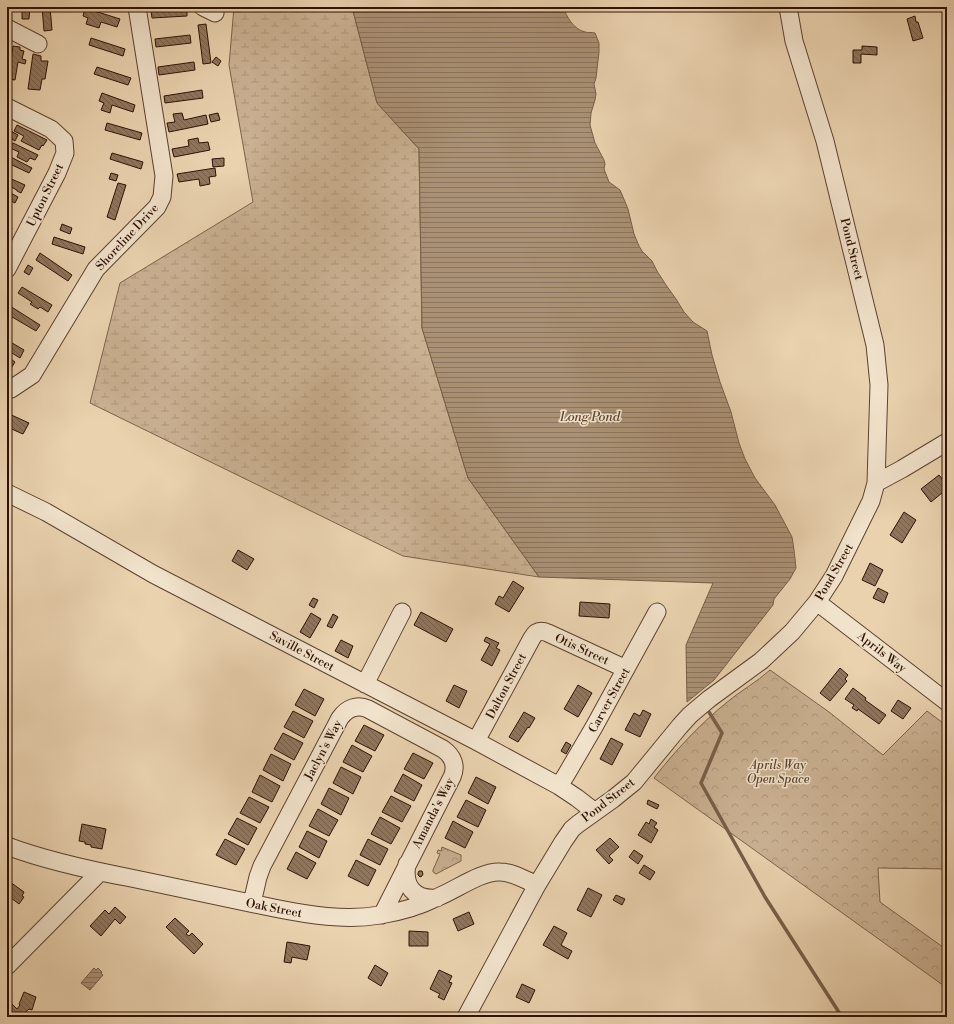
<svg xmlns="http://www.w3.org/2000/svg" width="954" height="1024" font-family="'Libre Bodoni',serif">
<style>
.wetland{fill:url(#wetland-marsh);stroke:#7c624b}
.park{fill:url(#park-crowns);stroke:#7c624b}
.water{fill:url(#water-rules);stroke:#785e48}
.lines{fill:none;stroke-linecap:round;stroke-linejoin:round}
.stream{stroke:#785e48;stroke-width:3.5}
.building{fill:url(#building-back-hatch);stroke:#2e1204}
.minor-casing{stroke:#5d422f;stroke-width:19}
.minor{stroke:#f1e2cb;stroke-width:17}
.labels{text-anchor:middle;stroke-width:3;stroke-linejoin:round;paint-order:stroke}
.street-label{font-size:12px;fill:#2e1204;stroke:#f1e2cb}
.park-label{font-size:12px;font-style:italic;fill:#5d422f;stroke:#f1e2cb}
.water-label{font-size:13px;font-style:italic;fill:#604531;stroke:#f1e2cb}
</style>
<defs>
<pattern id="wetland-marsh" width="20" height="14" patternUnits="userSpaceOnUse"><rect width="20" height="14" fill="#cab192"/><path d="M1 5h8M5 5V1M11 12h8M15 12V8" fill="none" stroke="#ae977c"/></pattern>
<pattern id="park-crowns" width="20" height="18" patternUnits="userSpaceOnUse"><rect width="20" height="18" fill="#cab192"/><path d="M2 6a3 3 0 1 1 6 0M12 15a3 3 0 1 1 6 0" fill="none" stroke="#ae977c"/></pattern>
<pattern id="water-rules" width="6" height="5" patternUnits="userSpaceOnUse"><rect width="6" height="5" fill="#aa9175"/><path d="M0 2.5h6" fill="none" stroke="#8b755e"/></pattern>
<pattern id="building-back-hatch" width="6" height="6" patternUnits="userSpaceOnUse"><rect width="6" height="6" fill="#90765d"/><path d="M-1 5l2 2M0 0l6 6M5-1l2 2" fill="none" stroke="#765f4b"/></pattern>
</defs>
<rect width="100%" height="100%" fill="#ead2af"/>
<filter id="stains"><feTurbulence type="fractalNoise" baseFrequency=".005" numOctaves="4"/><feColorMatrix values="0 0 0 0 .2 0 0 0 0 .09 0 0 0 0 .02 0 0 0 .5 -.17"/></filter>
<radialGradient id="worn" r=".72"><stop offset=".6" stop-color="#630" stop-opacity="0"/><stop offset="1" stop-color="#630" stop-opacity=".3"/></radialGradient>
<path class="wetland" d="M234 7H352L377 103 419 149 422 328 468 478 539 577 403 556 90 403 120 283 253 202 229 65Z"/>
<path class="park" d="M770 670 829 712 883 755 927 711 947 726V869L878 868 880 902 947 950V988L654 778C675 751 699 725 726 703 740 691 757 682 770 670Z
M442 847 461 855V861L436 874 433 872V870L440 854 437 853 438 850 441 851Z"/>
<path class="water" d="M352 7H563C567 17 573 29 585 32 588 33 592 32 595 33L599 43V52L596 78 594 84 596 94 595 100 591 113 590 125 595 143 604 160 605 164 604 169 609 182 620 190 623 197 628 209 634 234 639 246 642 251 652 261 657 271 666 285 676 299 684 312 693 322 707 331 712 355 720 382 731 412 739 443 745 459 755 478 775 505 792 537 794 550 796 568 790 579 774 599 773 605 714 680 687 702 686 645 713 583 539 577 468 478 422 328 419 149 377 103Z
M94 968 96 970 98 968 102 972 101 973 103 975 90 990 81 983Z"/>
<g class="lines">
<path class="stream" d="M709 712 722 733 701 783 765 897 842 1017"/>
</g>
<path class="building" d="M15 7H30L29 19H22V11H15Z
M42 7H50L52 30 44 31Z
M85 8 120 19 117 27 101 22 99 28 86 24 88 18 83 16Z
M187 9V16L152 18 151 11Z
M915 16 916 22H918L923 38 913 41 907 19Z
M206 24 211 63 203 64 198 25Z
M190 35 191 43 156 47 155 39Z
M91 38 125 49 123 56 89 45Z
M13 46 20 47V50L24 51 22 59 26 60 25 64 18 62 15 80 8 79Z
M862 46 877 47V55L861 54V63H853V50H862Z
M33 54 41 56V61H48L45 79H42L40 90 28 89Z
M216 57 221 61 218 66 212 62Z
M194 62 195 70 159 75 158 67Z
M97 67 131 78 128 85 94 74Z
M202 90 203 98 165 103 164 96Z
M102 93 135 105 133 112 112 105 110 113 101 110 104 103 99 101Z
M182 113 184 120 206 115 208 124 169 132 167 123 175 122 173 114Z
M218 113 220 120 211 122 209 115Z
M107 123 142 133 140 140 105 130Z
M17 125 47 140 43 146 42 145 39 150 21 141 24 136 14 131Z
M11 131 18 135 15 141 8 137Z
M198 138 199 143 208 142 210 150 174 157 172 149 189 146 188 140Z
M13 143 38 155 35 160 30 158 27 162 17 157 19 152 10 148Z
M112 153 143 162 141 169 110 159Z
M7 155 32 168 29 173 12 165 10 170 7 168Z
M224 158V166L213 167 212 159Z
M215 168 216 176 209 177 210 184 200 186 199 179 179 182 177 174Z
M111 173 118 175 116 181 109 179Z
M7 177 25 185 21 193 17 191V190L7 185Z
M118 183 126 185 115 220 107 217Z
M7 191 18 197 15 203 7 199Z
M62 224 72 228 70 234 60 230Z
M7 226 12 228 9 234 7 233Z
M54 237 85 247 83 254 52 244Z
M40 253 72 275 68 281 36 260Z
M28 265 33 268 29 275 24 272Z
M22 287 52 305 48 312 40 307 38 309 30 304 32 302 18 293Z
M10 306 40 325 36 331 7 314V311Z
M7 340 24 350 20 358 7 350Z
M8 357 15 362 10 370 7 368V359Z
M7 413 29 423 23 434 7 427Z
M939 475 947 485V498L946 499 942 493 931 502 921 489Z
M904 512 916 520 902 543 890 535Z
M238 550 254 559 247 570 232 561Z
M870 563 883 570 875 586 862 580Z
M513 581 524 588 509 612 495 604 499 596 503 598Z
M878 588 888 593 884 603 873 598Z
M313 598 318 600 314 608 309 605Z
M580 602 610 604 609 618 579 616Z
M421 612 453 629 446 642 414 625Z
M311 613 321 619 310 638 300 632Z
M333 614 338 617 332 628 327 626Z
M486 637 499 643 496 648 500 650 492 666 481 660 490 644 484 641Z
M341 640 353 646 348 658 335 651Z
M840 668 848 675 845 679 847 681 830 701 820 693Z
M454 685 467 691 459 708 446 701Z
M578 685 592 693 578 717 564 709Z
M853 688 866 698 865 700 886 715 879 724 858 709 857 711 852 708 854 705 845 699Z
M304 689 324 699 315 716 295 705Z
M898 700 911 708 903 719 891 711Z
M643 710 651 714 640 737 625 730 634 713 640 716Z
M293 711 313 721 304 738 284 727Z
M524 712 535 718 529 728 528 727 518 742 509 737Z
M364 725 384 735 375 751 355 741Z
M283 733 303 743 294 760 274 749Z
M611 738 623 744 612 765 600 759Z
M566 742 571 745 566 754 561 751Z
M352 745 372 756 363 772 343 762Z
M413 753 433 763 424 779 404 769Z
M271 754 291 764 283 781 263 770Z
M341 767 361 777 353 794 333 783Z
M403 774 422 785 414 801 394 791Z
M260 775 280 786 272 802 252 792Z
M476 777 496 787 488 804 468 793Z
M329 788 349 798 341 815 321 804Z
M391 796 411 806 402 822 382 812Z
M249 797 269 807 260 823 240 813Z
M466 800 486 810 478 827 457 817Z
M648 800 659 805 657 809 647 804Z
M318 809 338 820 329 836 309 826Z
M380 817 400 828 391 844 371 834Z
M237 818 257 828 248 845 228 834Z
M651 819 657 823 654 827 658 830 651 843 638 835 646 822 649 824Z
M453 821 473 832 465 848 445 838Z
M82 824 106 829 102 849 91 847V845L85 844V842L79 841Z
M307 831 327 841 319 858 299 847Z
M610 838 619 847 609 856 613 860 609 864 596 850Z
M225 839 245 849 236 865 216 855Z
M368 839 388 849 380 865 360 855Z
M634 850 643 856 638 864 629 857Z
M296 852 316 863 307 879 287 869Z
M356 860 376 870 368 886 348 876Z
M644 865 655 872 650 880 639 873Z
M419 871H422L423 874 422 876 420 877 418 875V873Z
M10 882 24 892 22 896 24 897 19 904 7 895V887Z
M588 888 602 895 591 917 577 910Z
M616 895 625 899 622 905 613 900Z
M115 907 126 917 120 924 115 919 101 936 90 926 105 910 109 914Z
M469 912 474 924 458 931 453 919Z
M175 918 189 931 186 934 189 936 192 933 203 944 194 954 166 927Z
M554 926 567 933 561 945 572 951 568 959 543 945Z
M409 931 428 932V946H409Z
M287 942 310 946 307 960 292 957 291 963 284 962Z
M375 965 388 973 381 986 368 978Z
M439 970 452 976 449 982 452 983 444 1000 438 997 440 994 430 989Z
M522 984 535 990 529 1003 516 997Z
M24 992 36 997 32 1010 29 1009 20 1017H7V1009L12 1004 17 1009 20 1005 19 1004Z"/>
<g class="lines">
<defs>
<path id="minor" d="M203 7 215 13
M7 28 38 44
M7 107 51 129 64 141 65 153 57 173 7 269
M7 390 11 389 32 375 96 269 157 207 162 197 164 176 137 7
M876 483 902 469 947 442
M7 493 46 512 153 574 476 741 559 786 577 798 595 812
M817 602 947 702
M365 684 402 612
M476 741 532 638C536 631 541 630 548 633L626 669
M559 786 566 775 594 727 657 612
M7 846C47 861 89 870 131 878 179 888 227 898 274 908 309 915 345 921 380 915 400 912 420 906 438 897 456 890 481 871 500 872 513 872 525 880 537 885
M407 864C403 886 414 900 437 898
M252 903 258 877 262 866 340 718C347 708 357 704 368 709L443 749C453 756 457 766 452 777L382 915
M7 966 100 872
M466 1017 537 885 563 842 572 829 578 824 613 799 634 782 680 726 690 715 709 699 761 661 792 632 817 602 834 576 871 501 876 483 879 385 875 345 825 141 794 41 788 7"/>
</defs>
<use href="#minor" class="minor-casing"/>
<use href="#minor" class="minor"/>
</g>
<g class="labels">
<g class="street-label">
<text transform="translate(45 195) rotate(-64)" y="4">Upton Street</text>
<text transform="translate(127 237) rotate(-47)" y="4">Shoreline Drive</text>
<text transform="translate(852 249) rotate(76)" y="4">Pond Street</text>
<text transform="translate(834 572) rotate(-60)" y="4">Pond Street</text>
<text transform="translate(582 649) rotate(25)" y="4">Otis Street</text>
<text transform="translate(302 651) rotate(28)" y="4">Saville Street</text>
<text transform="translate(882 652) rotate(38)" y="4">Aprils Way</text>
<text transform="translate(506 686) rotate(-62)" y="4">Dalton Street</text>
<text transform="translate(609 700) rotate(-61)" y="4">Carver Street</text>
<text transform="translate(323 750) rotate(-62)" y="4">Jaclyn's Way</text>
<text transform="translate(608 800) rotate(-38)" y="4">Pond Street</text>
<text transform="translate(433 813) rotate(-63)" y="4">Amanda's Way</text>
<text transform="translate(274 908) rotate(11)" y="4">Oak Street</text>
</g>
<g class="park-label">
<text x="778" y="769">Aprils Way<tspan x="778" dy="14">Open Space</tspan></text>
</g>
<g class="water-label">
<text x="590" y="421">Long Pond</text>
</g>
</g>
<rect width="954" height="1024" fill="none" stroke="#ead2af" stroke-width="24"/>
<rect x="8" y="8" width="938" height="1008" fill="none" stroke="#2e1204" stroke-width="2"/>
<rect x="12" y="12" width="930" height="1000" fill="none" stroke="#2e1204"/>
<rect width="100%" height="100%" filter="url(#stains)"/>
<rect width="100%" height="100%" fill="url(#worn)"/>
</svg>
